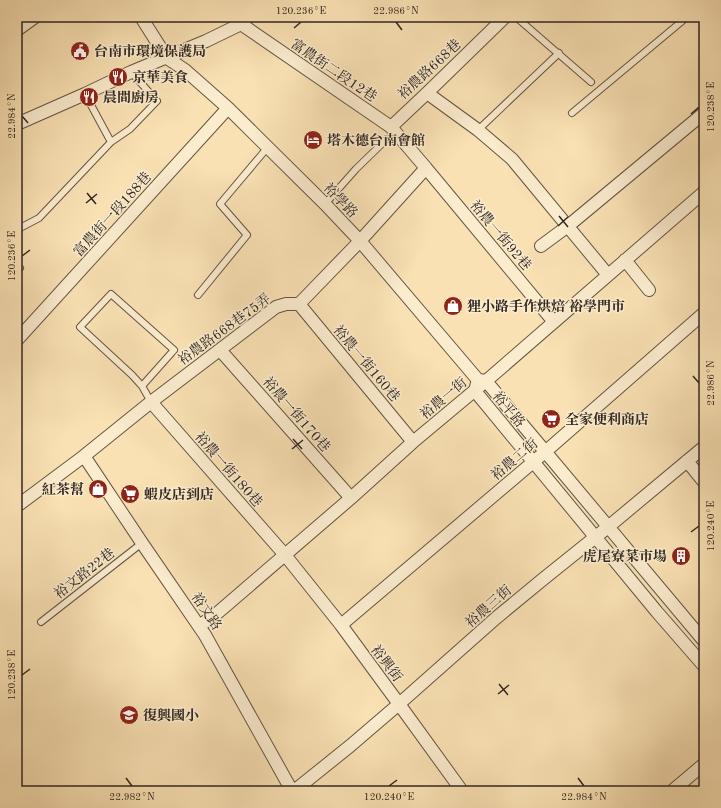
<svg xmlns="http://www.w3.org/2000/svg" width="721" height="808" font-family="'Old Standard TT','Noto Serif TC',serif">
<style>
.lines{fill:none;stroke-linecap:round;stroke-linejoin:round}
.lane-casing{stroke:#635545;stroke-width:8}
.street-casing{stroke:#635545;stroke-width:14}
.lane{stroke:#fbecce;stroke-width:6}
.street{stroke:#fbecce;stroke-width:12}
.ticks{fill:none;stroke:#312620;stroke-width:1.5}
.labels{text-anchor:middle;stroke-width:3;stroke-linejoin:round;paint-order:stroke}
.poi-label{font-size:14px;font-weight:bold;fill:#312620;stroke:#fbecce;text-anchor:start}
.street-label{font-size:14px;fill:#312620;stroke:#fbecce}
.neatline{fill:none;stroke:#312620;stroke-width:1.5}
.ticks-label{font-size:10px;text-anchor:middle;fill:#312620}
</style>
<rect width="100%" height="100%" fill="#f9e1b4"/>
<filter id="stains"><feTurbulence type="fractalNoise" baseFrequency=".005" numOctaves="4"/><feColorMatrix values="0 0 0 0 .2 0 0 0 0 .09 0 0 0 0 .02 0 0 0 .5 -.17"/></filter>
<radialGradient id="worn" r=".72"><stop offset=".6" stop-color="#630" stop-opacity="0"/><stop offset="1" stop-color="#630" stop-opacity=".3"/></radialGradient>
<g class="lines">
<defs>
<path id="lane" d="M516 17 591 82
M85 94 111 142
M572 113 687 17
M478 130 559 53
M325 204 356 169 395 131
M17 225 20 228 39 218 111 142 130 129 157 101 131 72
M17 265 20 268
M198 295 247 235 220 204 268 147
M142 386 174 350 111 294 80 327 132 375 142 386 151 402
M41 622 142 543"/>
<path id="street" d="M141 17 167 58 185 70 228 108 325 204 360 241 478 380
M17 30 35 17
M427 93 478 130 512 159 608 275
M17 124 85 94 131 72 206 41 241 24 248 17
M391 127 427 93 505 17
M426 168 554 322
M541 246 568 226 704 113
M625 260 649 290
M299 304 413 442
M17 340 228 108
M220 350 351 498
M479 380 486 381 704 641
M477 383 475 391 657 612 704 666
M151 402 285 555 341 625 399 704 462 791
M84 456 142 543 205 635 292 791
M687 461 704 482
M17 506 84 456 151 402 276 307 286 304H299L360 241 426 168 391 127 241 24
M341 625 545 452 704 313
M199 626 215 615 351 498 413 442 486 381 704 192
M294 791 350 746 399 704 496 618 542 580 608 527 704 447
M672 791 704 764"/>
</defs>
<use href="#lane" class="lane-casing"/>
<use href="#street" class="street-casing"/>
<use href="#lane" class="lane"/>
<use href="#street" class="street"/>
</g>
<path class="ticks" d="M396 22 402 30M294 28 301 22M691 114 699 107M22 116 28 123M87 193 96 204M86 203 97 194M559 216 568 227M558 226 568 217M22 256 30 250M693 376 699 383M293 439 302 449M292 449 303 440M691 532 699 526M22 675 30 669M499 684 508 695M498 694 509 685M126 778 132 786M578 778 584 786M389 786 397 780"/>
<defs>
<symbol id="civic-disc" viewBox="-11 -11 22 22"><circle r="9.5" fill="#8f2418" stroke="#fbecce"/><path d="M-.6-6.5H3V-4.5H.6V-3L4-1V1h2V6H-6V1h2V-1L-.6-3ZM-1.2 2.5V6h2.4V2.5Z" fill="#fff"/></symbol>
<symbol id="restaurant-disc" viewBox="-11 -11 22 22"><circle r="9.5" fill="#8f2418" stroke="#fbecce"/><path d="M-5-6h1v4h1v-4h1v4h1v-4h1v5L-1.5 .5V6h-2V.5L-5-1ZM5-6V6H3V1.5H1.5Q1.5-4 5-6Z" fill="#fff"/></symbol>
<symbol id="hotel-disc" viewBox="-11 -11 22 22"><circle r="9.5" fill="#8f2418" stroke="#fbecce"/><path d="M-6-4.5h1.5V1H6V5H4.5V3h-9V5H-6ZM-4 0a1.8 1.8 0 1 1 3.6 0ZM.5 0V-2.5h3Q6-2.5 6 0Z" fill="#fff"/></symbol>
<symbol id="shop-disc" viewBox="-11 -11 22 22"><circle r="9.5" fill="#8f2418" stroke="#fbecce"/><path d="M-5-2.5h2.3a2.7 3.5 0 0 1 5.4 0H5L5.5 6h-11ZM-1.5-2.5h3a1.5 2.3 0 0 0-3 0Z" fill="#fff"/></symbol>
<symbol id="supermarket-disc" viewBox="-11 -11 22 22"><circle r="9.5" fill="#8f2418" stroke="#fbecce"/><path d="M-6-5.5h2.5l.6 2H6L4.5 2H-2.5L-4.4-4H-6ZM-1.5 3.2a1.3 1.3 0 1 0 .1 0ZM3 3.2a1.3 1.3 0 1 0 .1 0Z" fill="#fff"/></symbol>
<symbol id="building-disc" viewBox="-11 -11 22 22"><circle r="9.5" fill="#8f2418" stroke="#fbecce"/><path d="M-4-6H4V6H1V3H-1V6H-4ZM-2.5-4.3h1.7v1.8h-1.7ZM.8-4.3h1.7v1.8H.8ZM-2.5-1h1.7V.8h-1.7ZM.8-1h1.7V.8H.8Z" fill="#fff"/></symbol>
<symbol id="school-disc" viewBox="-11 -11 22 22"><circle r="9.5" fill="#8f2418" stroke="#fbecce"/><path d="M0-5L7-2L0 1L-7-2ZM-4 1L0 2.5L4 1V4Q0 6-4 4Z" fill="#fff"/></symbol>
</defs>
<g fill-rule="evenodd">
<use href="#civic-disc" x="69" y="40" width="22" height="22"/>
<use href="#restaurant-disc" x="107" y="66" width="22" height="22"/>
<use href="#restaurant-disc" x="78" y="86" width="22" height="22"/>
<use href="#hotel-disc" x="302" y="129" width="22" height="22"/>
<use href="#shop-disc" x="442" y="295" width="22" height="22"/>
<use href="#supermarket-disc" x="540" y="408" width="22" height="22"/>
<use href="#shop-disc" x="87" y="478" width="22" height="22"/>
<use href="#supermarket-disc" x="119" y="483" width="22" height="22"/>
<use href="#building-disc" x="670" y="545" width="22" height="22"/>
<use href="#school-disc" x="118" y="704" width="22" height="22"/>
</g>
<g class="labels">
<g class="poi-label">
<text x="94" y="56">台南市環境保護局</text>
<text x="132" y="82">京華美食</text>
<text x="103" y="102">晨間廚房</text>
<text x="327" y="145">塔木德台南會館</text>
<text x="467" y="311">狸小路手作烘焙 裕學門市</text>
<text x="565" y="424">全家便利商店</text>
<text x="84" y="494" text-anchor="end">紅茶幫</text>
<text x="144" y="499">蝦皮店到店</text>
<text x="667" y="561" text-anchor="end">虎尾寮菜市場</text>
<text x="143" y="720">復興國小</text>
</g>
<g class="street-label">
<text transform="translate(429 69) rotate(-43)" y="5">裕農路668巷</text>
<text transform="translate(334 70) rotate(34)" y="5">富農街二段12巷</text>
<text transform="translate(341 200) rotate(46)" y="5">裕學路</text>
<text transform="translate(112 214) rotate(-48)" y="5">富農街一段188巷</text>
<text transform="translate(501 235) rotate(50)" y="5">裕農一街92巷</text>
<text transform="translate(224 329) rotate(-36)" y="5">裕農路668巷75弄</text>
<text transform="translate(367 363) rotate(50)" y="5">裕農一街160巷</text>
<text transform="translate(443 398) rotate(-40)" y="5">裕農一街</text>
<text transform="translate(509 409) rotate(50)" y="5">裕平路</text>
<text transform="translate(297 414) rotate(49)" y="5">裕農一街170巷</text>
<text transform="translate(514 459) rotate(-40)" y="5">裕農二街</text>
<text transform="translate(229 469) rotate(49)" y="5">裕農一街180巷</text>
<text transform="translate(84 573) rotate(-38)" y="5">裕文路22巷</text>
<text transform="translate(488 606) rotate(-41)" y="5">裕農三街</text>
<text transform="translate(207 611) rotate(56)" y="5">裕文路</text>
<text transform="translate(387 663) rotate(53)" y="5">裕興街</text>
</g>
</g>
<rect width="721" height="808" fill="none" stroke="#f9e1b4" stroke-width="44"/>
<rect x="22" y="22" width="677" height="764" class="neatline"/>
<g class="ticks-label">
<text x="301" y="14">120.236°E</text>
<text x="396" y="14">22.986°N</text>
<text transform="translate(710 107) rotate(-90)" y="4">120.238°E</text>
<text transform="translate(11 116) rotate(-90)" y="4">22.984°N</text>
<text transform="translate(11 256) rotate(-90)" y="4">120.236°E</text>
<text transform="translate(710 383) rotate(-90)" y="4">22.986°N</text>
<text transform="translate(710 526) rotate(-90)" y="4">120.240°E</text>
<text transform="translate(11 675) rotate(-90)" y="4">120.238°E</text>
<text x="132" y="800">22.982°N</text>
<text x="389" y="800">120.240°E</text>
<text x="584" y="800">22.984°N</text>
</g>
<rect width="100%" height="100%" filter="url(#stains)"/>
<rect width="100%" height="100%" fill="url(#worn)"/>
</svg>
